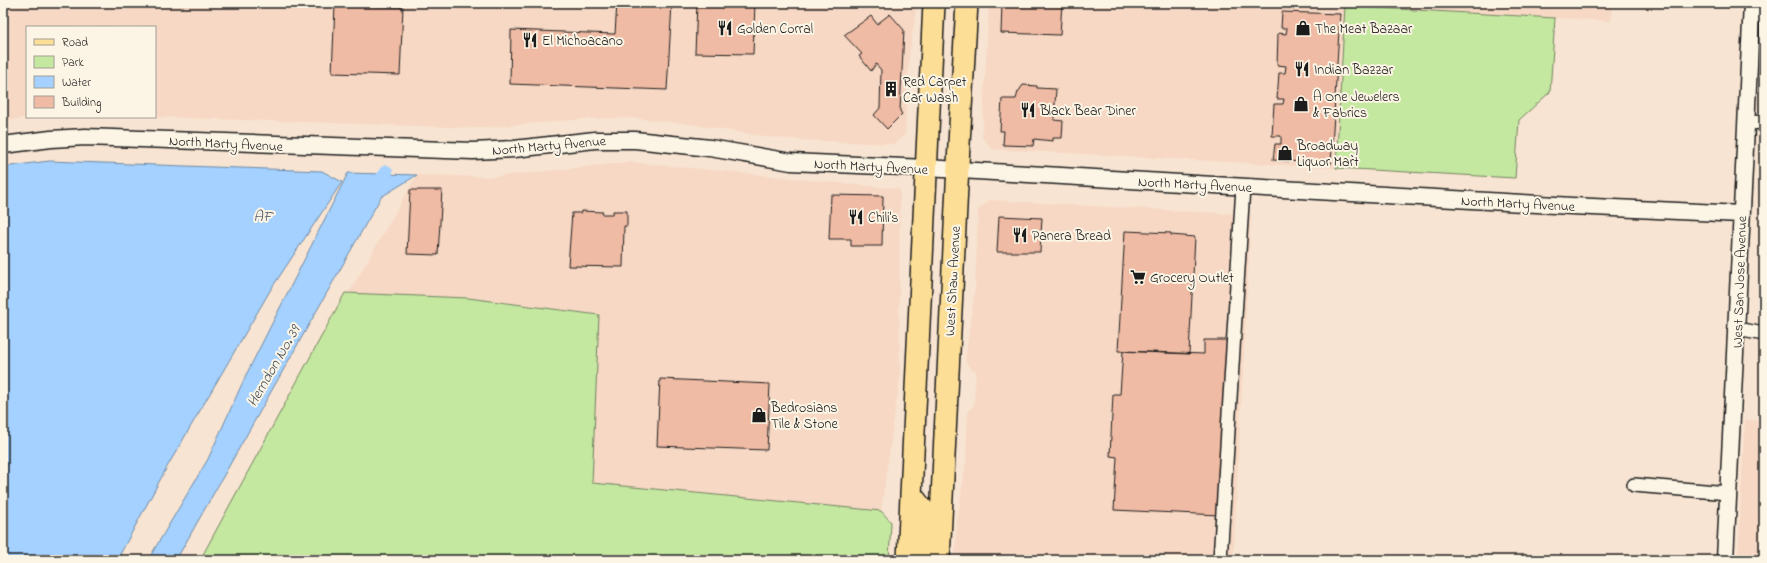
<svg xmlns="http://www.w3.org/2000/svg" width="1767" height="563" font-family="'Indie Flower',sans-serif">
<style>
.built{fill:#f6d8c4}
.green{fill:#c5e8a1;stroke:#70825e}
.water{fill:#a4d1ff;stroke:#6e89a4}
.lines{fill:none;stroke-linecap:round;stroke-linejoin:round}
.canal{stroke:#a4d1ff;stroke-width:14}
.building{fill:#f0bba4;stroke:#1c1c1c}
.minor-casing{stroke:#1c1c1c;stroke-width:16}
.tertiary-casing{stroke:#1c1c1c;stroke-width:19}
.primary-casing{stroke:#1c1c1c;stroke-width:24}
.minor{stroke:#fcf5e5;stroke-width:13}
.tertiary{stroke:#fcf5e5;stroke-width:16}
.primary{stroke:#fdde96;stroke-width:21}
.labels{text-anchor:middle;stroke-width:4;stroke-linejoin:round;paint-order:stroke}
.poi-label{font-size:14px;fill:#1c1c1c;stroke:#fcf5e5;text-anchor:start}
.street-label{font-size:14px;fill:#1c1c1c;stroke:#fcf5e5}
.water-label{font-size:15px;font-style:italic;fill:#455260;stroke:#fcf5e5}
</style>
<rect width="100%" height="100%" fill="#f8e4d2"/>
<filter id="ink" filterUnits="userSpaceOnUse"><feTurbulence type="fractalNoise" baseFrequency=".025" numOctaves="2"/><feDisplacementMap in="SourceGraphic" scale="8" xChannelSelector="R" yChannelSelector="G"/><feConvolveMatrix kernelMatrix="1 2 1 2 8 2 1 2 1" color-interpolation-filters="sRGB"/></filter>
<g filter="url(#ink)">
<path class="built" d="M3 3H917L909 56 905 134 894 144 802 140 767 137 690 124 633 118 585 119 479 128 155 117V27H27V117H33L3 121Z
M989 3H1612L1611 21 1345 6 1336 168 992 149 982 137Z
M631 162 900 189 899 308 900 376 881 511 592 483 597 314 468 298 349 293 417 175 492 177Z
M990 200 1251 215 1233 560 955 559 957 522 966 461 968 411 974 405 976 370H972L965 361 975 289 978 210Z
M1745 420 1764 421V560H1738Z"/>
<path class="green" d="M1345 6 1555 18 1550 92 1519 120 1515 178 1336 168Z
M345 293 468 298 599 315 592 483 881 511 891 522 889 560H200Z"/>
<path class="water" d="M49 161 322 171 342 182 271 289 167 467 117 560H3V167Z
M348 173 417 175 381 197 176 560H148L208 459 246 375Z"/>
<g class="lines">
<path class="canal" d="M375 191 386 172"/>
</g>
<path class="building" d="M617 3H672L667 90 510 84 511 30 615 34Z
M697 3H755L753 54 695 53Z
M1002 3H1062L1060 35 1001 33Z
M335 5 403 7 400 75 332 73Z
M1282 12 1340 14 1331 164 1273 160 1275 144H1281V136H1272L1274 104H1283L1284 99H1277L1279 73H1285L1286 66 1277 65 1278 33 1286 34 1287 28H1281Z
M890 14 904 30 900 111 902 114 887 129 874 115 880 108 881 70 876 64 871 71 859 56 862 54 844 35 871 16 877 24Z
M1023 85 1037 86V88L1056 89 1054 120 1063 121 1062 138H1053V141L1034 139 1033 146 1003 145 1004 131H1000L1002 99H1016L1018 92Z
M410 190H442L438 255 407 254Z
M831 195 883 196 882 246H851V239H829Z
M581 211 603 212 602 214H613V211H627V226H624L623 267 568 266 572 213H581Z
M999 216 1042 218 1040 252H997Z
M1125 231 1171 233V235L1195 237 1189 354 1118 351Z
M1204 340H1229L1219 515 1114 510 1117 457 1110 456 1113 394H1120L1123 351 1204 354Z
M660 379 770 384 767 450 657 446Z"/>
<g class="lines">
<defs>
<path id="minor" d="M1746 123 1764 122
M1737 329 1764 334
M1634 485 1728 493
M1220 560 1243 187"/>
<path id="tertiary" d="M3 145 51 139 85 137 473 151 514 149 595 140H635L710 148 791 162 926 168 1572 206 1741 214
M1725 560 1752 3"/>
<path id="primary" d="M911 494 925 512 924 560
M908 560 934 3
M939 560 959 144 967 3"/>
</defs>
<use href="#minor" class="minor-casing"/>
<use href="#tertiary" class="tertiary-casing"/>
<use href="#primary" class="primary-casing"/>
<use href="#minor" class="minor"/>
<use href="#tertiary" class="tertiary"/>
<use href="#primary" class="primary"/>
</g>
</g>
<defs>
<symbol id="restaurant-bare" viewBox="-9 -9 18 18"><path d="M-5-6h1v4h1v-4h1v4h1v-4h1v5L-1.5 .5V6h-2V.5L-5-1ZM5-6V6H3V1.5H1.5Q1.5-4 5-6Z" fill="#1c1c1c" stroke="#fcf5e5" stroke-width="2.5" paint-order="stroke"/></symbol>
<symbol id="shop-bare" viewBox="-9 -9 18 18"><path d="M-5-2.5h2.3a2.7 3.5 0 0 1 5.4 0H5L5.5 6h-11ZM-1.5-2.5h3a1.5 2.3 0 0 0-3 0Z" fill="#1c1c1c" stroke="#fcf5e5" stroke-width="2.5" paint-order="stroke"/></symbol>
<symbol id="building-bare" viewBox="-9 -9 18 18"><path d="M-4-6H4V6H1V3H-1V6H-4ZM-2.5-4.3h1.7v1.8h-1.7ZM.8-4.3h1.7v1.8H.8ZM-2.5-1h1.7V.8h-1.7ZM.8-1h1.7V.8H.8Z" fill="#1c1c1c" stroke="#fcf5e5" stroke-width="2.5" paint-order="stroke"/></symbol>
<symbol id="supermarket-bare" viewBox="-9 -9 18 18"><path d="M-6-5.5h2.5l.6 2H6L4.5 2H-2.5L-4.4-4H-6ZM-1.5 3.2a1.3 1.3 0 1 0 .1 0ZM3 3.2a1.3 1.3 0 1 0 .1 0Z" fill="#1c1c1c" stroke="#fcf5e5" stroke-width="2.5" paint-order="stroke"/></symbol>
</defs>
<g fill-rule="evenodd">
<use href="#restaurant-bare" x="714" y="17" width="22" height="22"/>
<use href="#shop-bare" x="1292" y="17" width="22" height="22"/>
<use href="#restaurant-bare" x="519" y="29" width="22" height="22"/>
<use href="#restaurant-bare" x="1291" y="58" width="22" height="22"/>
<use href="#building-bare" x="880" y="78" width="22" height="22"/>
<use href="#shop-bare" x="1290" y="93" width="22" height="22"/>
<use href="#restaurant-bare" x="1017" y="99" width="22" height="22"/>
<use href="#shop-bare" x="1274" y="142" width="22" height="22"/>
<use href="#restaurant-bare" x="845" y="206" width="22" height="22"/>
<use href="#restaurant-bare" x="1009" y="224" width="22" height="22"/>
<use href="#supermarket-bare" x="1127" y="266" width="22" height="22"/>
<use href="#shop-bare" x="748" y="404" width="22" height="22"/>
</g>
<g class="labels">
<g class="poi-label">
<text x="737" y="33">Golden Corral</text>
<text x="1315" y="33">The Meat Bazaar</text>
<text x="542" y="45">El Michoacano</text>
<text x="1314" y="74">Indian Bazzar</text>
<text x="903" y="86">Red Carpet<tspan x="903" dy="16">Car Wash</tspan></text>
<text x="1313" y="101">A One Jewelers<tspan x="1313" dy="16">&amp; Fabrics</tspan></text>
<text x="1040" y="115">Black Bear Diner</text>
<text x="1297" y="150">Broadway<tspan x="1297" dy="16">Liquor Mart</tspan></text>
<text x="868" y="222">Chili's</text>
<text x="1032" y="240">Panera Bread</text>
<text x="1150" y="282">Grocery Outlet</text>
<text x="771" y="412">Bedrosians<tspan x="771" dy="16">Tile &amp; Stone</tspan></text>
</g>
<g class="street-label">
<text transform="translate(226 143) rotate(3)" y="5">North Marty Avenue</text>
<text transform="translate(549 145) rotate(-5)" y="5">North Marty Avenue</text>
<text transform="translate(871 166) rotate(3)" y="5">North Marty Avenue</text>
<text transform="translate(1195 184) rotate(3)" y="5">North Marty Avenue</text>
<text transform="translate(1518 203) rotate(3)" y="5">North Marty Avenue</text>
<text transform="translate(952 281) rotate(-87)" y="5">West Shaw Avenue</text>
<text transform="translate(1739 282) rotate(-88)" y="5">West San Jose Avenue</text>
</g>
<g class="water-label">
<text x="263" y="221">AF</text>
<text transform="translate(273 366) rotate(-60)" y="5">Herndon No. 39</text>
</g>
</g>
<rect width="1767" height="563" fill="none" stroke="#fcf5e5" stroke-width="16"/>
<rect x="8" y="8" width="1751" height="547" fill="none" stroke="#1c1c1c" stroke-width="1.5" filter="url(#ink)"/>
<rect x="26" y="26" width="130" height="92" fill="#fcf5e5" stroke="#a29e95"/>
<rect x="34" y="39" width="20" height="6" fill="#fdde96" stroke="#a29e95"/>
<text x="62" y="46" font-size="12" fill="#1c1c1c">Road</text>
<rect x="34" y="56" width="20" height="12" fill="#c5e8a1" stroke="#a29e95"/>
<text x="62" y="66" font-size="12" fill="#1c1c1c">Park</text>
<rect x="34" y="76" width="20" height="12" fill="#a4d1ff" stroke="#a29e95"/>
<text x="62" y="86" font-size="12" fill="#1c1c1c">Water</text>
<rect x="34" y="96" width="20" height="12" fill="#f0bba4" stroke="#a29e95"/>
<text x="62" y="106" font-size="12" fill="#1c1c1c">Building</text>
</svg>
